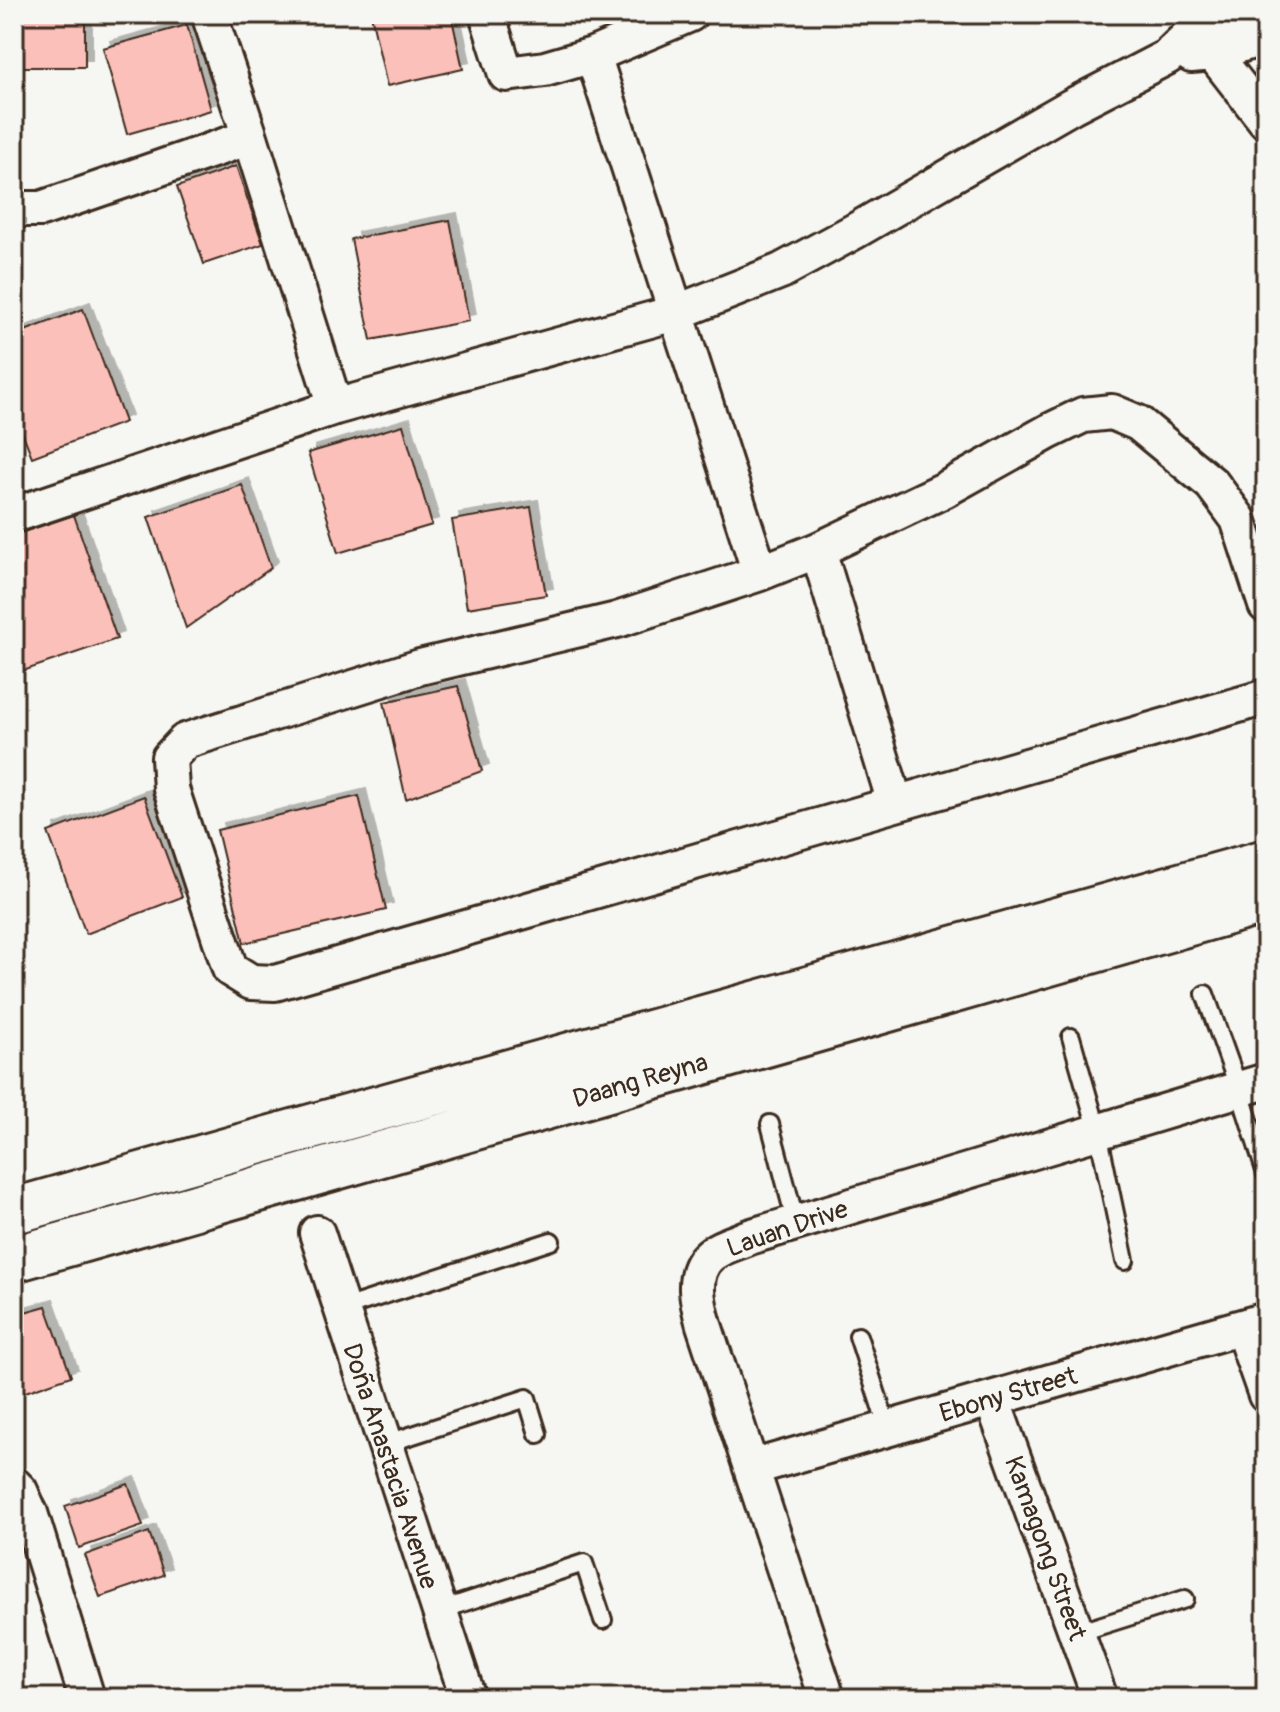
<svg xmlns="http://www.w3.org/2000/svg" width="1280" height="1712" font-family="Pangolin,sans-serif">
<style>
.building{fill:#fcc0ba;stroke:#3b2a1e;stroke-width:2;filter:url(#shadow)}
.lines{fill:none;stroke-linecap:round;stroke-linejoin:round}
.lane-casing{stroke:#3b2a1e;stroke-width:22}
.street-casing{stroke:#3b2a1e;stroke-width:40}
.secondary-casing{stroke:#3b2a1e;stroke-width:50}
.lane{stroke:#f6f6f2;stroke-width:16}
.street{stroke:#f6f6f2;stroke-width:34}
.secondary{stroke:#f6f6f2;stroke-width:44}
.labels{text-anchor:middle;stroke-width:6;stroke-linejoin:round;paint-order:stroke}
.street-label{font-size:26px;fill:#3b2a1e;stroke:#f6f6f2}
</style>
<defs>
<filter id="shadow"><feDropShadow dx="7" dy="-7" stdDeviation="0" flood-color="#0004"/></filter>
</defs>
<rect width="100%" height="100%" fill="#f6f6f2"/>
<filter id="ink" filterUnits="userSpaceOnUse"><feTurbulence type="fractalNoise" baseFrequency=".0125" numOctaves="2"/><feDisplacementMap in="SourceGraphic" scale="16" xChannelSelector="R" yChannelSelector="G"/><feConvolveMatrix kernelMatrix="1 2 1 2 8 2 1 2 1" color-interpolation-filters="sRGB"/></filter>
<g filter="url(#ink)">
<path class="building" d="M14 14H85V67H14Z
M451 14 463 69 387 86 371 15Z
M187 25 211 110 127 134 103 48Z
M236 166 263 244 204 264 177 187Z
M450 220 469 321 371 340 351 239Z
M83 309 125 422 32 457 14 411V335Z
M403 425 432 525 338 553 308 453Z
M242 485 271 568 186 628 148 517Z
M531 507 546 595 467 608 452 520Z
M74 515 117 639 17 673 14 665V535Z
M458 686 482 771 406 799 384 702Z
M144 796 182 897 86 934 48 832Z
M359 796 386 910 244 943 217 830Z
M46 1306 71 1376 14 1396V1315Z
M128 1484 143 1526 79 1548 65 1506Z
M149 1532 164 1575 100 1597 85 1555Z"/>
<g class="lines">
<defs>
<path id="lane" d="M1205 994 1239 1089 1266 1174
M1071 1037 1098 1132 1125 1261
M770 1124 796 1223
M341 1309 551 1241
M858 1336 888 1429
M385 1444 527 1398 538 1434
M438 1611 584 1563 603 1620
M1077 1633 1185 1599"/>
<path id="street" d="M209 14 250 137 335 407
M487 14 506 74 545 69 593 55 690 14
M1189 14 1213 53 1266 121
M593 55 760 573
M1191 55 1213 53 1266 37
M14 209H41L250 137
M14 515 335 407 675 313 781 271 855 231 1072 106 1167 57 1197 28 1237 14
M818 550 895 803
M1266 605 1238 519 1212 484 1138 423 1112 412 1083 415 1048 432 944 490 818 550 760 573 617 620 420 667 185 741 169 758 171 789 230 969 251 982 275 983 1266 697
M317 1233 468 1698
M1242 1327 1266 1395
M992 1399 1100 1698
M751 1468 1266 1320
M14 1485 20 1491 30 1513 87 1698
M827 1698 704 1325C698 1304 690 1275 708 1257 718 1247 736 1243 749 1237L1266 1081"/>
<path id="secondary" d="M14 1211 268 1139 1266 862
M14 1259 1266 901"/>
</defs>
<use href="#lane" class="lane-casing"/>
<use href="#street" class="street-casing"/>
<use href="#secondary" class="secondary-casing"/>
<use href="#lane" class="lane"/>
<use href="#street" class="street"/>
<use href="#secondary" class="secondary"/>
</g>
</g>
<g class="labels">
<g class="street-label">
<text transform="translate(640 1080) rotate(-16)" y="9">Daang Reyna</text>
<text transform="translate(787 1228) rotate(-19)" y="9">Lauan Drive</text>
<text transform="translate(1008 1394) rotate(-16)" y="9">Ebony Street</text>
<text transform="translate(391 1466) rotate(72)" y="9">Doña Anastacia Avenue</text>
<text transform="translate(1046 1548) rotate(70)" y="9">Kamagong Street</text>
</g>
</g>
<rect width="1280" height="1712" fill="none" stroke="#f6f6f2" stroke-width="48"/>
<rect x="24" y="24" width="1232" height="1664" fill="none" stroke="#3b2a1e" stroke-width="3" filter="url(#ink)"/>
</svg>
